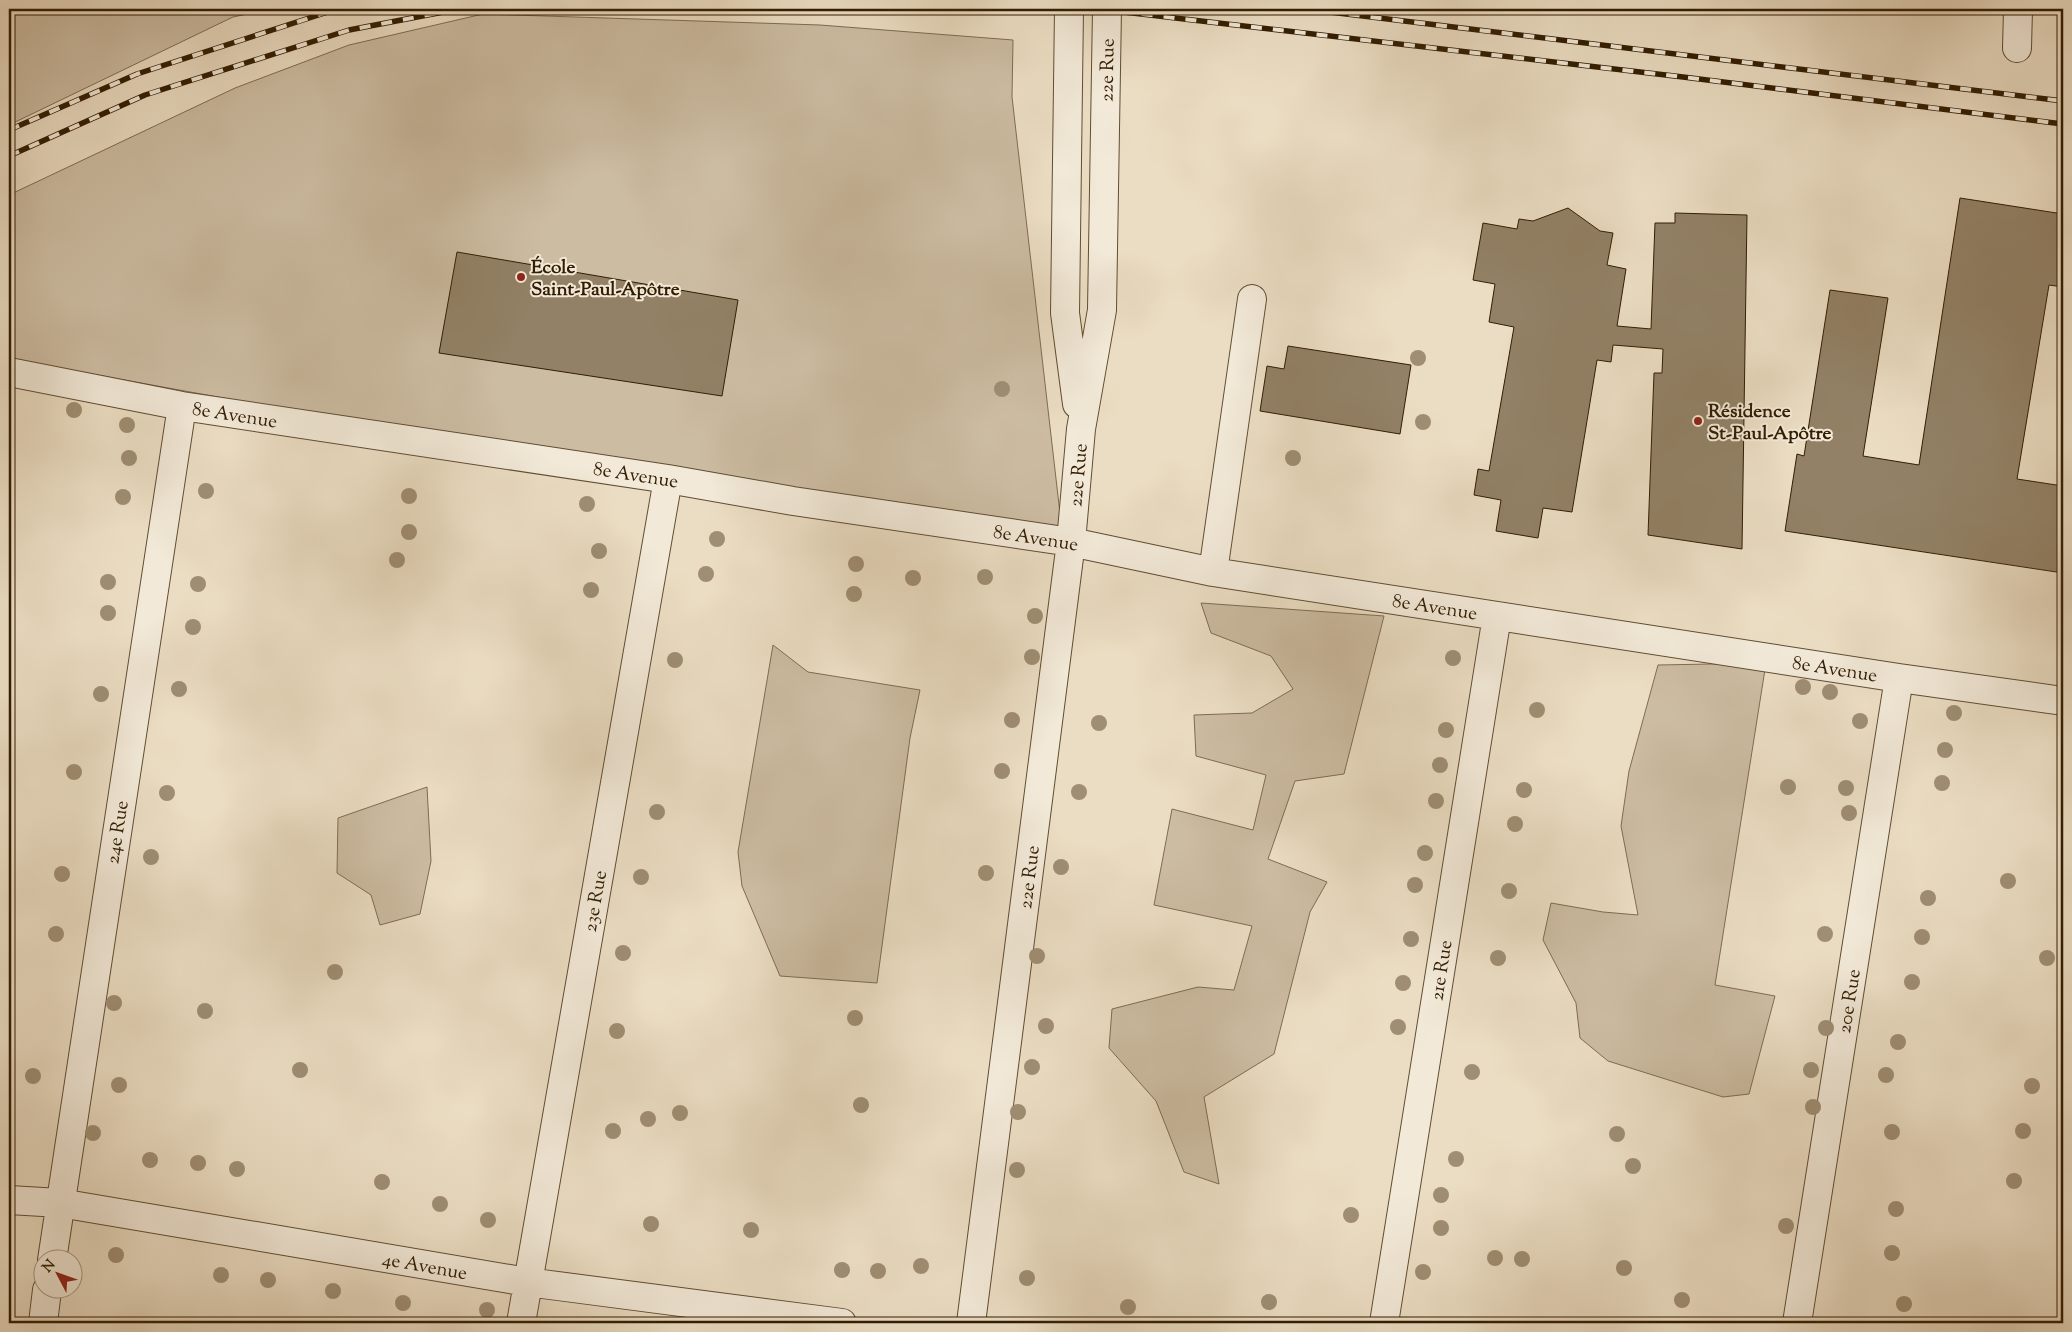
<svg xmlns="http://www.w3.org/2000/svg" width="2072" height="1332" font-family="'Sorts Mill Goudy',serif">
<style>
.green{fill:#ccbca2;stroke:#7f6c52}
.building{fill:#928166;stroke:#321d02}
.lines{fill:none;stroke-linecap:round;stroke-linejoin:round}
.minor-casing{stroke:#604d32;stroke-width:30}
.minor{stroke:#f2e9d8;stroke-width:28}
.rail-casing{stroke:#321d02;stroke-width:5.5}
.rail{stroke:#f2e9d8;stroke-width:4;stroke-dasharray:11;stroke-linecap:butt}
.tree{fill:#9f8e73}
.poi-dot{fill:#8f2418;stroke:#f2e9d8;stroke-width:2}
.labels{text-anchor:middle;stroke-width:4;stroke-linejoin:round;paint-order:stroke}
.street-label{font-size:19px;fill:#321d02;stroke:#f2e9d8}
.poi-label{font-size:19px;font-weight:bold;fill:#321d02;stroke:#f2e9d8;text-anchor:start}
</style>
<rect width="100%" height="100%" fill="#ebddc3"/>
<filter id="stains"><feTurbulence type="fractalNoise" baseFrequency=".004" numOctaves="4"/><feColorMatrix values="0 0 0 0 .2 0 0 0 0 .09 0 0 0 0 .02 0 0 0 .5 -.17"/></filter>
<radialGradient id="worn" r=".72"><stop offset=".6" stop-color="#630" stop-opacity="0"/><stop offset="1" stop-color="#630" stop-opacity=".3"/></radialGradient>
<path class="green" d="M9 9H271L233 17 9 125Z
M483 14 820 25 1013 40 1012 97 1061 522 1071 542 668 479 9 359V195L235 88 349 45Z
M1201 603 1384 616 1344 774 1295 781 1268 859 1327 882 1310 912 1274 1054 1204 1097 1219 1184 1184 1172 1156 1101 1109 1048 1112 1009 1198 987 1234 990 1252 926 1154 905 1172 809 1253 830 1266 775 1196 756 1194 715 1252 713 1293 689 1271 656 1211 633Z
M773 645 808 672 920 690 910 738 877 983 780 976 742 886 738 852Z
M1766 663 1715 985 1775 996 1749 1094 1723 1097 1608 1061 1580 1038 1576 1003 1543 940 1551 903 1603 912 1638 915 1621 826 1629 771 1658 665Z
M427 787 431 861 420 914 380 925 371 895 337 873 338 818Z"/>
<path class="building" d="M1960 198 2063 214V287L2049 285 2017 479 2063 486V573L1785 531 1797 454 1804 456 1830 290 1888 298 1863 456 1919 465Z
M1568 208 1600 231 1613 233 1607 265 1626 269 1617 326 1651 329 1655 223H1675V213L1747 215 1742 549 1648 535 1654 373H1662L1663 349 1613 345 1611 362 1597 360 1572 512 1543 508 1538 538 1496 531 1501 500 1474 495 1478 469 1489 471 1514 327 1489 322 1495 284 1473 280 1483 223 1517 229 1519 219 1533 221Z
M457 252 738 300 722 396 439 353Z
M1288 346 1411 365 1400 434 1260 411 1267 366 1284 369Z"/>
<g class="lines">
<defs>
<path id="minor" d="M1069 9 1065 313 1077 404
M2017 48 2018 9
M9 372 182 406 668 479 793 501 1071 542 1213 572 1899 678 2063 701
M1213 572 1252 299
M9 1200 60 1203 527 1282 842 1323
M52 1260 182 406
M43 1323 47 1290
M521 1323 668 479
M971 1323 1071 542 1081 429 1102 310 1107 9
M1384 1323 1497 616
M1797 1323 1899 678"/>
</defs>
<use href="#minor" class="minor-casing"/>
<use href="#minor" class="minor"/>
<defs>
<path id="rail" d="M1098 9 1683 77 2063 124
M1305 9 2063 101
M9 130 137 74 337 9
M9 156 145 95 349 30 459 9"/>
</defs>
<use href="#rail" class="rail-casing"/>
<use href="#rail" class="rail"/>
</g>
<g class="tree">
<circle cx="1418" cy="358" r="8"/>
<circle cx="1002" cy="389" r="8"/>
<circle cx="74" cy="410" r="8"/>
<circle cx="1423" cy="422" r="8"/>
<circle cx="127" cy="425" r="8"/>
<circle cx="129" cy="458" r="8"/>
<circle cx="1293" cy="458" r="8"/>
<circle cx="206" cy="491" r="8"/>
<circle cx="409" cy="496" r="8"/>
<circle cx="123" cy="497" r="8"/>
<circle cx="587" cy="504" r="8"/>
<circle cx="409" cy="532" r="8"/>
<circle cx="717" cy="539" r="8"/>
<circle cx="599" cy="551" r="8"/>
<circle cx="397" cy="560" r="8"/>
<circle cx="856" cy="564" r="8"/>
<circle cx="706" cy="574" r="8"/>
<circle cx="985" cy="577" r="8"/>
<circle cx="913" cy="578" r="8"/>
<circle cx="108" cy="582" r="8"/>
<circle cx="198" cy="584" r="8"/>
<circle cx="591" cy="590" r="8"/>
<circle cx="854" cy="594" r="8"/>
<circle cx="108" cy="613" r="8"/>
<circle cx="1035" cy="616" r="8"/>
<circle cx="193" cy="627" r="8"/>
<circle cx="1032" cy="657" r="8"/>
<circle cx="1453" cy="658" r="8"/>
<circle cx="675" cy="660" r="8"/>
<circle cx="1803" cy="687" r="8"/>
<circle cx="179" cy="689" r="8"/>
<circle cx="1830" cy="692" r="8"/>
<circle cx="101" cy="694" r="8"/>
<circle cx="1537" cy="710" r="8"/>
<circle cx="1954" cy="713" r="8"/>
<circle cx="1012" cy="720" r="8"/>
<circle cx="1860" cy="721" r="8"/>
<circle cx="1099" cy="723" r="8"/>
<circle cx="1446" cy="730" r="8"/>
<circle cx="1945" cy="750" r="8"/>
<circle cx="1440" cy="765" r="8"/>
<circle cx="1002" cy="771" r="8"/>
<circle cx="74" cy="772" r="8"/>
<circle cx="1942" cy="783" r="8"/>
<circle cx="1788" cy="787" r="8"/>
<circle cx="1846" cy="788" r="8"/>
<circle cx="1524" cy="790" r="8"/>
<circle cx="1079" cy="792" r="8"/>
<circle cx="167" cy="793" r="8"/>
<circle cx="1436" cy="801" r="8"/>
<circle cx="657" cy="812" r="8"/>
<circle cx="1849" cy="813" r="8"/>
<circle cx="1515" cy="824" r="8"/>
<circle cx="1425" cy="853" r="8"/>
<circle cx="151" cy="857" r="8"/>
<circle cx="1061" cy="867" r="8"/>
<circle cx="986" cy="873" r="8"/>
<circle cx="62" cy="874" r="8"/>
<circle cx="641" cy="877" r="8"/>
<circle cx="2008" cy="881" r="8"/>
<circle cx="1415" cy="885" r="8"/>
<circle cx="1509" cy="891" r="8"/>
<circle cx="1928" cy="898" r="8"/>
<circle cx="56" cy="934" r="8"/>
<circle cx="1825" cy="934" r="8"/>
<circle cx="1922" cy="937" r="8"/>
<circle cx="1411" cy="939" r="8"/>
<circle cx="623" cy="953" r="8"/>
<circle cx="1037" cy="956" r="8"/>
<circle cx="1498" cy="958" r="8"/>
<circle cx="2047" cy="958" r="8"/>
<circle cx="335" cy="972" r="8"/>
<circle cx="1912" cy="982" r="8"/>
<circle cx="1403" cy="983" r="8"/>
<circle cx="114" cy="1003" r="8"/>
<circle cx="205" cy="1011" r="8"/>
<circle cx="855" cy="1018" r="8"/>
<circle cx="1046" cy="1026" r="8"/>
<circle cx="1398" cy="1027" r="8"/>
<circle cx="1826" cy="1028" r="8"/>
<circle cx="617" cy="1031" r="8"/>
<circle cx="1898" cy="1042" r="8"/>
<circle cx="1032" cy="1067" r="8"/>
<circle cx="300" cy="1070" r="8"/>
<circle cx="1811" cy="1070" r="8"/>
<circle cx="1472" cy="1072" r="8"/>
<circle cx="1886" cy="1075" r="8"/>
<circle cx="33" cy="1076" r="8"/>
<circle cx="119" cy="1085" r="8"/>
<circle cx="2032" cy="1086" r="8"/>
<circle cx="861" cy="1105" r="8"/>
<circle cx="1813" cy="1107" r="8"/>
<circle cx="1018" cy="1112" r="8"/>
<circle cx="680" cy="1113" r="8"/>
<circle cx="648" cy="1119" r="8"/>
<circle cx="613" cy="1131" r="8"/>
<circle cx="2023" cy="1131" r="8"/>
<circle cx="1892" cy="1132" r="8"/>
<circle cx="93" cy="1133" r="8"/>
<circle cx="1617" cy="1134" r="8"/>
<circle cx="1456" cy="1159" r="8"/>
<circle cx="150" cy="1160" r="8"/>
<circle cx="198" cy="1163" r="8"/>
<circle cx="1633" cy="1166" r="8"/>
<circle cx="237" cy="1169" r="8"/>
<circle cx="1017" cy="1170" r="8"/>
<circle cx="2014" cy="1181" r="8"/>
<circle cx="382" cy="1182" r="8"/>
<circle cx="1441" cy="1195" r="8"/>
<circle cx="440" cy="1204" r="8"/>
<circle cx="1896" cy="1209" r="8"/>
<circle cx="1351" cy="1215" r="8"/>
<circle cx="488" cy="1220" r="8"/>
<circle cx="651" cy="1224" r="8"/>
<circle cx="1786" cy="1226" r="8"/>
<circle cx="1441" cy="1228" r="8"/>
<circle cx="751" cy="1230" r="8"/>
<circle cx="1892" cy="1253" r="8"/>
<circle cx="116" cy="1255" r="8"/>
<circle cx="1495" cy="1258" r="8"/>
<circle cx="1522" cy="1259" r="8"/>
<circle cx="921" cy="1266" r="8"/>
<circle cx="1624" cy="1268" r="8"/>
<circle cx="842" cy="1270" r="8"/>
<circle cx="878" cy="1271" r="8"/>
<circle cx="1423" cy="1272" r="8"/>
<circle cx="221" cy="1275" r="8"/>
<circle cx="1027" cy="1278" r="8"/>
<circle cx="268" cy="1280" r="8"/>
<circle cx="333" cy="1291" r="8"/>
<circle cx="1682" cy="1300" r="8"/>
<circle cx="1269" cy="1302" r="8"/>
<circle cx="403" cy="1303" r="8"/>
<circle cx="1904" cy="1304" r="8"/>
<circle cx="1128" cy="1307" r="8"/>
<circle cx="487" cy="1310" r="8"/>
</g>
<g class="poi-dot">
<circle cx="521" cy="277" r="5"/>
<circle cx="1698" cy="421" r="5"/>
</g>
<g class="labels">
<g class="street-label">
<text transform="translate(1106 70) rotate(-89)" y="7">22e Rue</text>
<text transform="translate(235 414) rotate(9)" y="7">8e Avenue</text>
<text transform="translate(636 474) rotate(9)" y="7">8e Avenue</text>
<text transform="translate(1077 475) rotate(-85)" y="7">22e Rue</text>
<text transform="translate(1036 537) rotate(9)" y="7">8e Avenue</text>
<text transform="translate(1435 606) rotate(9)" y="7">8e Avenue</text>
<text transform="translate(1835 668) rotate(9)" y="7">8e Avenue</text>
<text transform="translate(116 832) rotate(-81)" y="7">24e Rue</text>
<text transform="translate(1028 877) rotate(-83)" y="7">22e Rue</text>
<text transform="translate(594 901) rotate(-80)" y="7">23e Rue</text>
<text transform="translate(1440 970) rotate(-81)" y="7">21e Rue</text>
<text transform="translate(1848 1001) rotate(-81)" y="7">20e Rue</text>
<text transform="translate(425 1265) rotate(10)" y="7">4e Avenue</text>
</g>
<g class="poi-label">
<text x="531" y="273">École<tspan x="531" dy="22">Saint-Paul-Apôtre</tspan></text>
<text x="1708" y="417">Résidence<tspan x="1708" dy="22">St-Paul-Apôtre</tspan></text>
</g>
</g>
<rect width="2072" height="1332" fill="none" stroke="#ebddc3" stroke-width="30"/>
<rect x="10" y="10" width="2052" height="1312" fill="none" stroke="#321d02" stroke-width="2.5"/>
<rect x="15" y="15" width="2042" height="1302" fill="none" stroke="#321d02"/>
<g transform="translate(58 1274) rotate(311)"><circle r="24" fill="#f2e9d8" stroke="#a59782"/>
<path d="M0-4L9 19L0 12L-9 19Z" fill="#8f2418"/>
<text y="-8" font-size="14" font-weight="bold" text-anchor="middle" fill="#321d02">N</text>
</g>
<rect width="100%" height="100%" filter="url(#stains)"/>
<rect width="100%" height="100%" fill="url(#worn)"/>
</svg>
